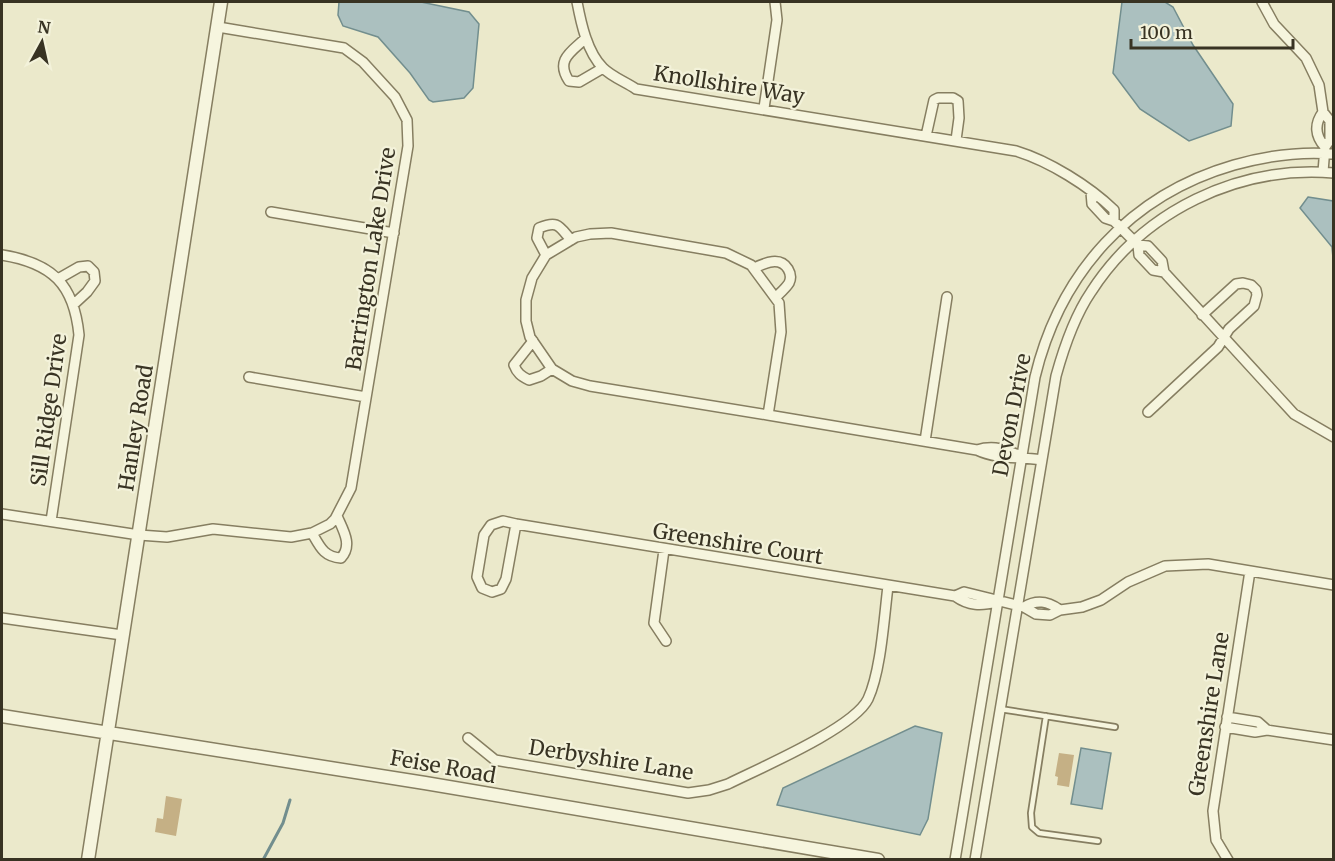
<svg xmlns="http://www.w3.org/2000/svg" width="1335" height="861" font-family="Merriweather,serif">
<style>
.water{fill:#abc0bf;stroke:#728e8e;stroke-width:1.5}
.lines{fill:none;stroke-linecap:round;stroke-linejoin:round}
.stream{stroke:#728e8e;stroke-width:3}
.building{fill:#c5b085}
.service-casing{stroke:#867e61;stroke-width:8}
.minor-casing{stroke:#867e61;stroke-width:12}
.tertiary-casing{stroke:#867e61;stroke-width:15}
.service{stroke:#f6f5de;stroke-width:4.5}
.minor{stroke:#f6f5de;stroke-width:9}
.tertiary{stroke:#f6f5de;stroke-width:12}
.labels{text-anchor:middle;stroke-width:4.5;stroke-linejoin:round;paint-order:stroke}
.street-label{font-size:21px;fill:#383323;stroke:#f3f2da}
</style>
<rect width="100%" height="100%" fill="#ebe9cb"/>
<path class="water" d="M339 2H421L469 12 479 24 473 88 464 98 433 102 429 100 410 73 378 37 343 26 338 15Z
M1122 2H1165L1173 7 1193 45 1233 104 1231 126 1189 141 1140 109 1113 73Z
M1308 197 1333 201V258L1332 247 1300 208Z
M915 726 942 733 928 819 920 835 777 805 783 788Z
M1081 748 1111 753 1102 809 1071 804Z"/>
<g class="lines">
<path class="stream" d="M263 860 283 823 290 800"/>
</g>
<path class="building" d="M1059 753 1074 755 1069 787 1057 785 1058 777 1055 776Z
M166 796 182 799 176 836 155 832 157 818 163 819Z"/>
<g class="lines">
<defs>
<path id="service" d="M1000 709 1115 727
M1046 716 1031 813 1032 827 1039 833 1098 841"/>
<path id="minor" d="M577 2C581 23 587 52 603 68 612 77 626 82 636 89L1016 151C1049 161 1089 186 1114 210V221
M1262 2 1274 24 1306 58 1319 85 1323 112 1330 121V140L1325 147 1323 172
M586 38C571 52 555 60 569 81L579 82 603 68
M764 108 777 20 775 2
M1323 112C1314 124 1315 136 1325 147
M926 136 934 100 938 98H953L958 101 959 118 956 140
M1091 192 1092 204 1105 218 1114 221 1138 245 1139 255 1153 270 1164 272
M271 212 394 233
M611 233 726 253 751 265 779 303 781 332 768 415 590 386 572 381 552 369 530 337 526 321V300L532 278 546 255 576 237 590 234Z
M1138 245 1148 246 1162 261 1164 272 1294 414 1334 437
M2 255C52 263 74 284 79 335L51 521
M546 255 537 238 539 228C558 220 559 226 571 240
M754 268C765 263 780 256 788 269 791 274 791 279 789 283 786 288 780 293 776 297
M58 279 79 267 88 266 94 272 95 281 87 292 74 304
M533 341 514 365C517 373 521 376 529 380L541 376 552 369
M249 377 366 397
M1148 412 1218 347 1229 329 1254 306 1257 295 1256 290 1251 285 1243 283 1236 284 1202 315
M768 415 977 450C998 460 1019 456 1041 460
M925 441 947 297
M977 450C993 445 1007 449 1022 457
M2 514 139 535 167 537 213 529 291 537 312 533 330 524 335 519 351 488 408 146 407 120 395 97 363 62 344 48 218 27
M516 524 503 521 491 525 484 535 477 577 482 588 492 592 501 589 506 579 516 524 955 596C969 606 981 606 997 602
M312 533C320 547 324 557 341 558 353 545 343 530 337 516
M664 550 654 623 666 641
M955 596 964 592 1024 607 1036 614 1050 615 1060 610 1082 607 1101 600 1128 582 1165 566 1208 564 1334 585
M1024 607C1037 599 1048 601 1060 610
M2 618 122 635
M1227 717 1258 722 1267 730
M1225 727 1255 732 1267 730 1334 740
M468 738 495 760 688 793 709 790 728 784C760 768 854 728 868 699 881 671 884 618 888 586
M955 860 1035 377C1060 273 1130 195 1234 165 1266 156 1300 151 1334 154
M975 860 1056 376C1064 347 1074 317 1091 292 1143 211 1238 165 1334 173
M1228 860 1216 840 1213 811 1250 571"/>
<path id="tertiary" d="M2 716 425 783 878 860
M88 860 221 2"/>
</defs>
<use href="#service" class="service-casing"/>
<use href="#minor" class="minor-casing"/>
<use href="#tertiary" class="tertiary-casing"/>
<use href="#service" class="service"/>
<use href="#minor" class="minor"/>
<use href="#tertiary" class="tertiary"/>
</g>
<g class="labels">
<g class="street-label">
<text transform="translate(729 85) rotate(9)" y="7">Knollshire Way</text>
<text transform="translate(371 259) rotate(-81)" y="7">Barrington Lake Drive</text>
<text transform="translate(49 410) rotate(-82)" y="7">Sill Ridge Drive</text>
<text transform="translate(1012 415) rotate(-79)" y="7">Devon Drive</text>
<text transform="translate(136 428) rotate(-81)" y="7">Hanley Road</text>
<text transform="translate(738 544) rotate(9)" y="7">Greenshire Court</text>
<text transform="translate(1209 714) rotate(-81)" y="7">Greenshire Lane</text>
<text transform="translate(611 760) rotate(9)" y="7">Derbyshire Lane</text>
<text transform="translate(443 767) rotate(10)" y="7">Feise Road</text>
</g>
</g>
<rect width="1335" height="861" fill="none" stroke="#383323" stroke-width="6"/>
<g transform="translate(42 42) rotate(8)" stroke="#f3f2da" stroke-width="4.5" paint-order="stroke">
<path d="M0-4.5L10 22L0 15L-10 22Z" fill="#383323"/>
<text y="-9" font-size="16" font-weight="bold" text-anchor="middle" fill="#383323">N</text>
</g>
<path d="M1131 39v9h162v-9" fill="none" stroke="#383323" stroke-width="3"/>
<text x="1140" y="39" font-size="18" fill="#383323" stroke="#f3f2da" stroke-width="4.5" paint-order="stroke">100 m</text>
</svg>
